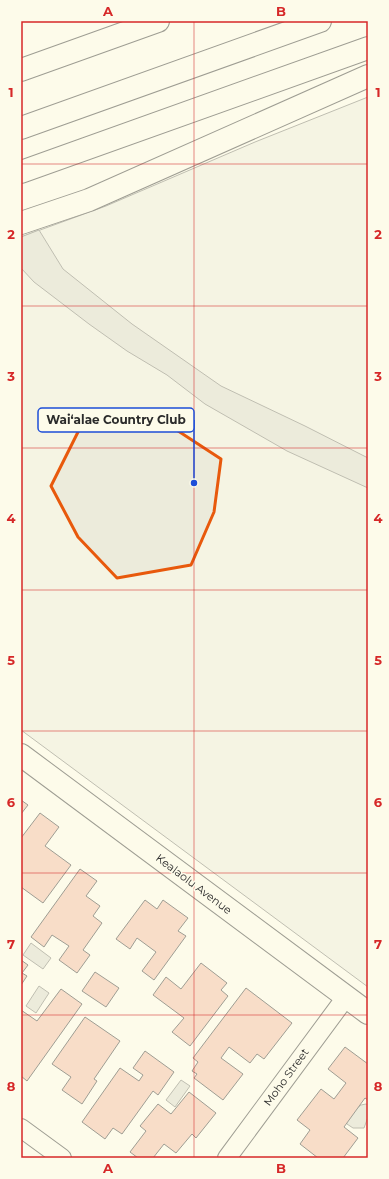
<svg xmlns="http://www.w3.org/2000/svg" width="389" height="1179" font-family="Montserrat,sans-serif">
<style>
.green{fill:#ecebdb;stroke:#74746e}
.water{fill:#d8d7c9;stroke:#74746e}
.building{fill:#f2b8a0;stroke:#2b2b2b}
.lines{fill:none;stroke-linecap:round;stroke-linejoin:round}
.minor-casing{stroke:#2b2b2b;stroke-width:20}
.tertiary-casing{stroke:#2b2b2b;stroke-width:24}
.motorway-casing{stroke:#2b2b2b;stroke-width:24}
.minor{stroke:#fdfbea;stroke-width:18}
.tertiary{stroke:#fdfbea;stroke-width:22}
.motorway{stroke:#fdfbea;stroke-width:22}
.marked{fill:none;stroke:#e8590c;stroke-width:3;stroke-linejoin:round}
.grid{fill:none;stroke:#d62828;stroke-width:1;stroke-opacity:0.55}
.labels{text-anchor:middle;stroke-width:3;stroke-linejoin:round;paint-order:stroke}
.street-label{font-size:11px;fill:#2b2b2b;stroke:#fdfbea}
.leader{fill:none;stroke:#1d4ed8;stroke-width:1.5}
.callout-dot{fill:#1d4ed8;stroke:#fdfbea;stroke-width:1.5}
.callout{fill:#fdfbea;stroke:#1d4ed8;stroke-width:1.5}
.callout-label{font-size:12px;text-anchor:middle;font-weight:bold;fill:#2b2b2b}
.neatline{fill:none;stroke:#d62828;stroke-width:1.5}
.grid-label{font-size:13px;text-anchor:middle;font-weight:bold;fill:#d62828}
</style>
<rect width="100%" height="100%" fill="#fdfbea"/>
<path class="green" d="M368 97V987L21 730V237L106 206 255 142Z"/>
<path class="water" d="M39 230 63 269 132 324 221 386 305 426 368 458V488L287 451 205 404 167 375 127 351 89 324 34 282 21 268V237Z
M31 943 51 958 43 969 23 955Z
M39 986 49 993 36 1013 26 1006Z
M181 1080 190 1086 175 1107 166 1100Z
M366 1104 368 1105V1117L364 1128H353L347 1124 345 1118 361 1105Z"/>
<path class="building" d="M21 800 28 805 21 814Z
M40 813 59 827 45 846 71 865 43 903 21 887V838Z
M80 869 97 881 86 896 100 906 93 916 102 923 83 950 90 955 77 973 59 960 69 946 52 935 44 947 31 937Z
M145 900 157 909 163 900 188 918 178 931 186 936 154 980 142 971 156 952 137 938 130 949 116 939Z
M21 960 28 965 22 973 27 976 21 985Z
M201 963 227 983 221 990 228 996 190 1046 172 1032 184 1018 153 995 166 977 181 989Z
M95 972 119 988 106 1007 82 991Z
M246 988 292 1023 264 1059 257 1054 250 1063 229 1047 221 1058 243 1074 223 1100 194 1078 197 1074 192 1071 198 1062 193 1058Z
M61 989 82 1004 27 1081 21 1076V1010L37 1021Z
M85 1017 120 1041 94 1079 97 1081 82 1104 62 1090 71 1077 52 1064Z
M345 1047 368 1064V1100L365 1098 344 1127 358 1138 343 1158H318L300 1144 310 1130 297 1120 321 1089 334 1099 346 1083 328 1069Z
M145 1051 174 1072 158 1095 153 1091 122 1134 113 1128 105 1139 82 1122 120 1068 139 1081 143 1075 133 1068Z
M189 1092 216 1113 196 1138 192 1134 176 1153 164 1144 153 1158H138L130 1152 146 1131 140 1126 158 1104 171 1114Z"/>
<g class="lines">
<defs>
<path id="minor" d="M21 1128 62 1158
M227 1158 346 997"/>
<path id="tertiary" d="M21 755 368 1013"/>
<path id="motorway" d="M21 70 158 21
M21 128 320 21
M21 172 368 48
M21 223 89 200 368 76"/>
</defs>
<use href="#minor" class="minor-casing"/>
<use href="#tertiary" class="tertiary-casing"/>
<use href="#motorway" class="motorway-casing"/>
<use href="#minor" class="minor"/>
<use href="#tertiary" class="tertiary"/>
<use href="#motorway" class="motorway"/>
</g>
<path d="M0 0H389V1179H0ZM146 410 221 459 214 512 191 565 117 578 78 537 51 486 84 420Z" fill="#fdfbea" fill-opacity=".55" fill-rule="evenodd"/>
<path class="marked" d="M146 410 221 459 214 512 191 565 117 578 78 537 51 486 84 420Z"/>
<path class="grid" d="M194 21V1158M21 164H368M21 306H368M21 448H368M21 590H368M21 731H368M21 873H368M21 1015H368"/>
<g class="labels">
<g class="street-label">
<text transform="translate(194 884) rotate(37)" y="4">Kealaolu Avenue</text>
<text transform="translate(286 1077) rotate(-54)" y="4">Moho Street</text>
</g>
</g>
<path class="leader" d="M194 483L194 420"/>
<circle class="callout-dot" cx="194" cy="483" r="4"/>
<rect class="callout" x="38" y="408" width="156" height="24" rx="4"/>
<g class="callout-label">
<text x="116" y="424">Waiʻalae Country Club</text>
</g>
<rect width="389" height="1179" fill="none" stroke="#fdfbea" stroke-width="44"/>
<rect x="22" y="22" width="345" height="1135" class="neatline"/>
<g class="grid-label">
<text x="108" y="16">A</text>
<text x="281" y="16">B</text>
<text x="11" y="97">1</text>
<text x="378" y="97">1</text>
<text x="11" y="239">2</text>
<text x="378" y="239">2</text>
<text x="11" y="381">3</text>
<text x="378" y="381">3</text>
<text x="11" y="523">4</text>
<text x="378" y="523">4</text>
<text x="11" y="665">5</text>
<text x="378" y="665">5</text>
<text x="11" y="807">6</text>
<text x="378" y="807">6</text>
<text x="11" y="949">7</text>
<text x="378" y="949">7</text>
<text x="11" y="1091">8</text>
<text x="378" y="1091">8</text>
<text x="108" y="1173">A</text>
<text x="281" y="1173">B</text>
</g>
</svg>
